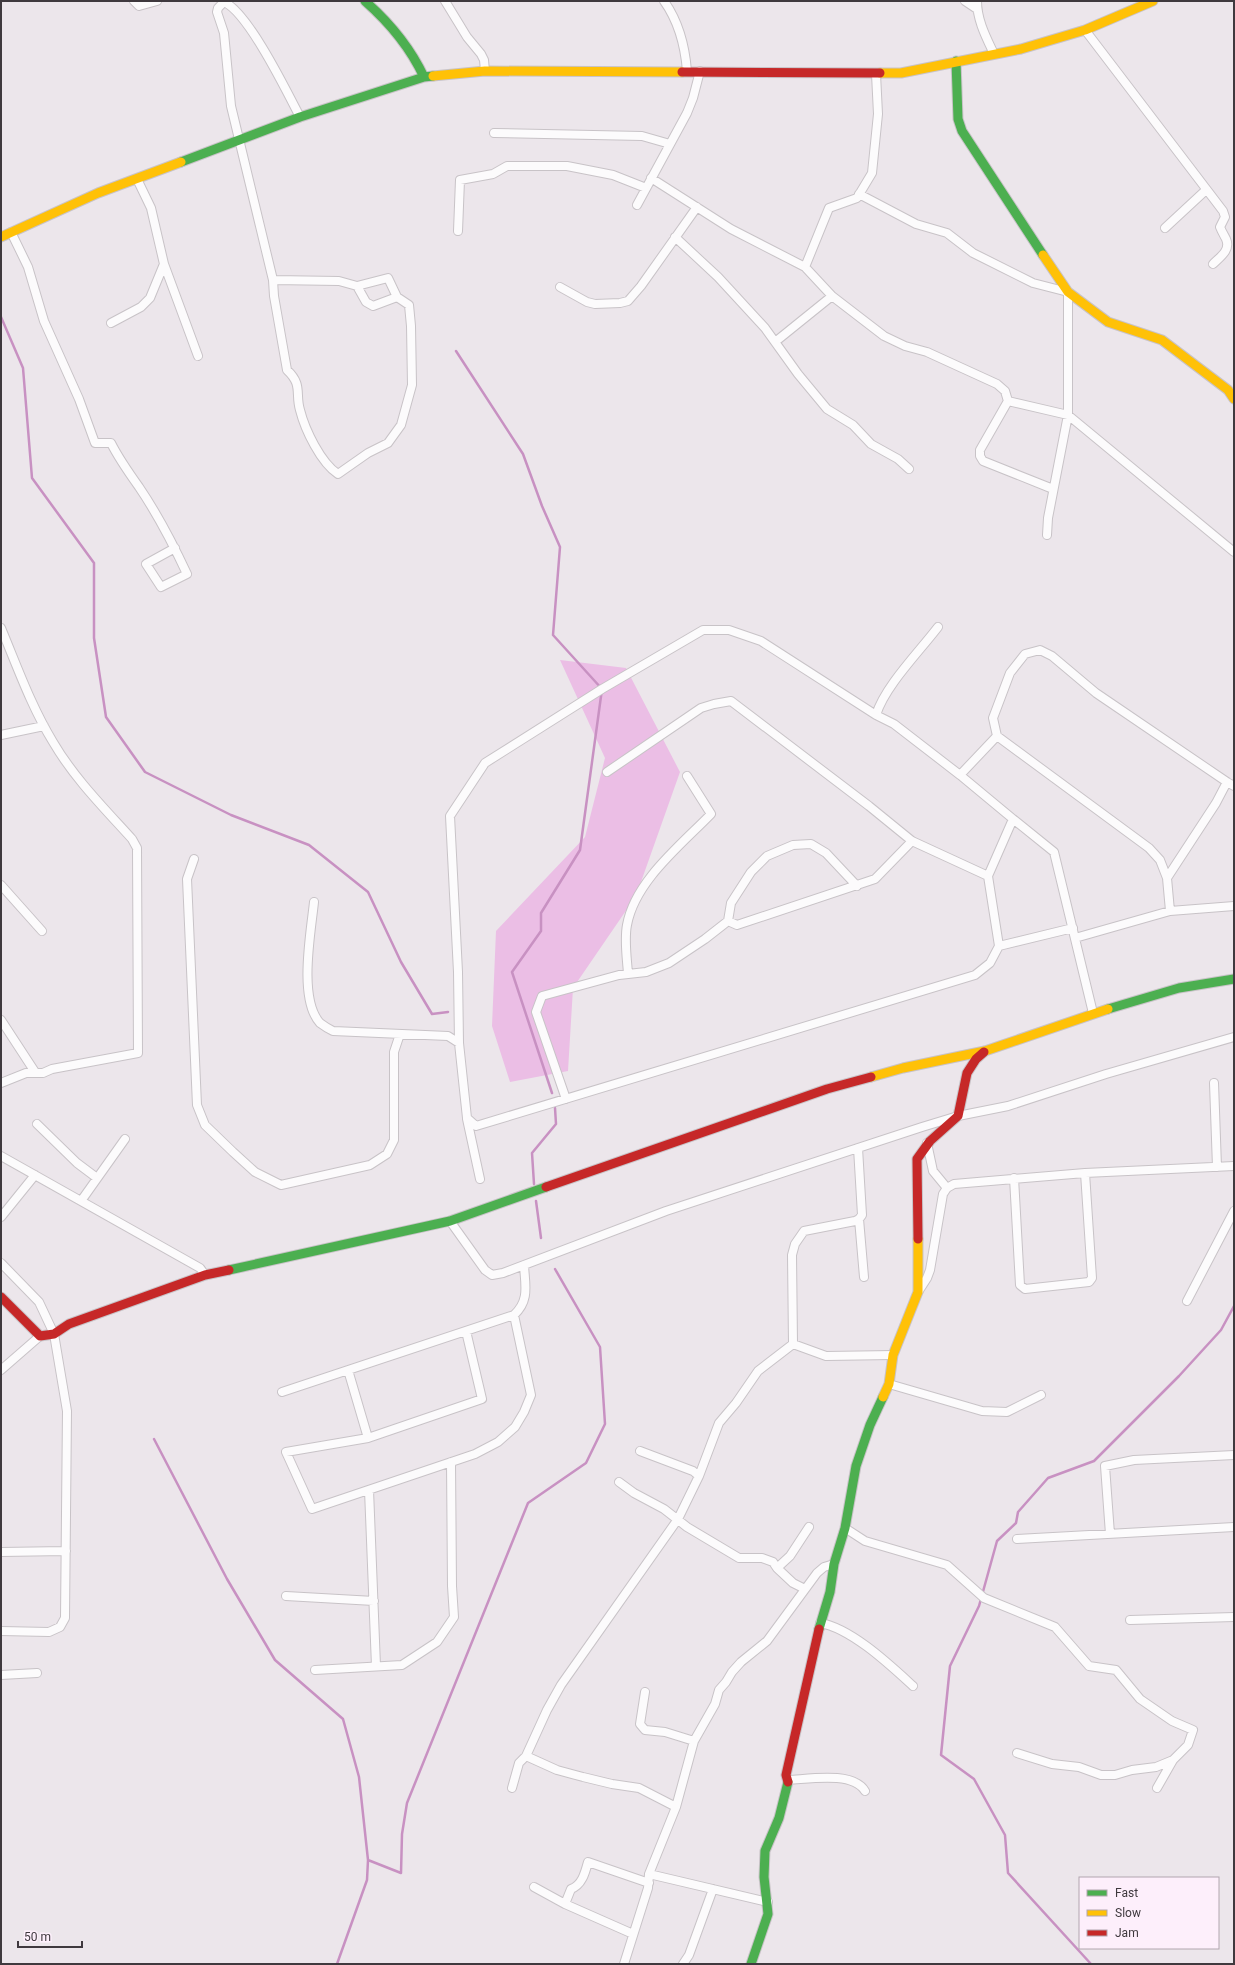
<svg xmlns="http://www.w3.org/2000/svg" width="1235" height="1965" font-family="Roboto,sans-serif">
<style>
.green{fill:#ebbee5}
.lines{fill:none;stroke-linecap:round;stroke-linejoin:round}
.stream{stroke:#c891c2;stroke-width:2.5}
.street-casing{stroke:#c8c3c7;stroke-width:10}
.fast-casing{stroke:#c8c3c7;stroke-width:11}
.slow-casing{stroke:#c8c3c7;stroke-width:11}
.jam-casing{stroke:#c8c3c7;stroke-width:11}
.street{stroke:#fcfbfc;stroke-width:8}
.fast{stroke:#4caf50;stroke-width:9}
.slow{stroke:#ffc107;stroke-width:9}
.jam{stroke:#c62828;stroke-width:9}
</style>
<rect width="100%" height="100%" fill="#ece6eb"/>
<path class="green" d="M560 660 626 668 680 772 636 896 573 988 568 1071 510 1082 492 1026 496 931 585 837 605 758Z"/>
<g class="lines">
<path class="stream" d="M1 317 23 368 32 478 94 563V638L106 717 145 772 231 815 309 845 368 892 401 962 432 1014 448 1012
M456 351 523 454 542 506 560 547 553 635 602 689 580 850 541 913V931L512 972 552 1093
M534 1184 532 1153 556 1124 555 1108
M536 1201 541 1238
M154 1439 227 1579 275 1660 343 1719 359 1777 368 1860
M337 1964 367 1880 368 1860 401 1873 402 1834 407 1803 528 1503 586 1463 605 1424 600 1347 555 1269
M1091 1964 1008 1873 1005 1835 974 1779 941 1755 950 1666 979 1606 997 1541 1016 1523 1018 1512 1048 1478 1094 1461 1179 1376 1221 1330 1234 1306"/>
<defs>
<path id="street" d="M134 1 139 6 157 1
M445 1 467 37 481 54 484 60 485 71
M664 1C679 22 685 46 687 71
M965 1 977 9
M977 1C977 20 986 37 994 54
M1085 30 1223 211 1225 217 1220 227C1222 232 1224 235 1226 239 1231 250 1220 257 1213 264
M300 117C287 92 248 12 224 2L218 8 217 12 224 33 231 106 273 280 274 296 287 370C303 385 295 393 300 410 305 430 321 463 338 474L368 453 388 443 401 425 412 385 411 326 409 305 397 297
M494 133 642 136 670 144
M651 178 731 229 805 267 832 296 884 336 905 346 927 352 997 384 1005 391 1008 401 980 450V456L983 461 1053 489
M859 194 916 224 947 233 973 253 1033 283 1068 292V415L1048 518 1047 535
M637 205 687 113 693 98 700 71
M1165 228 1206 190
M458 231 460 180 493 174 507 166H567L613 175 646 188
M11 232 28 267 44 321 79 399 95 443H111C119 459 129 473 139 487 158 515 173 544 187 574L161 587 146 564 175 548
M675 237 718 277 765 328 798 374 827 409 853 425 871 444 898 459 909 469
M164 264 198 356
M805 267 829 208 857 198 872 173 878 114 876 74
M273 280 339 281 357 286 366 302 373 306 397 297 388 278 357 286
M560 287 587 302 595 304 620 303 628 301 641 286 697 207
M111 323 141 307 150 298 164 264 151 208 137 179
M775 342 832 296
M1008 401 1068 415 1234 552
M938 627C919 652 885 686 876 715L894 724 960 775 1013 819 988 876 999 946 1073 928
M1 628C17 666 31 706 53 742 74 778 104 808 132 839L137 848 138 1053 52 1069 43 1073H26L1 1083
M1 735 44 726
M997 736 1149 848 1160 860 1167 878
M607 772 701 708 714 704 731 701 869 806 912 841 988 876
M960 775 997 736 993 718 1010 673 1025 654 1040 650 1052 656 1096 693 1227 782 1216 803 1167 878 1170 911 1075 938
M1227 782 1234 786
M1013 819 1054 852 1093 1013
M194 859 187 879 197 1105 205 1125 233 1152 255 1172 281 1185 370 1165 387 1154 394 1140V1052L400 1034
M1 885 42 931
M857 886 826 853 811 844 793 845 767 856 751 872 731 903 728 921 737 925 875 879 912 841
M314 902C311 932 298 999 320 1023 324 1026 329 1029 333 1031L448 1036 459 1043 467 1118 476 1126 975 975 990 963 999 946
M1170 911 1234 906
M628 974C627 958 624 940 627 925 635 881 681 845 711 814L687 776
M1 1020 35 1072
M459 1043 458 972 450 816 485 763 602 689 703 630H729L761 641 876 715
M1214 1083 1217 1167
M566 1099 536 1012 542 996 619 975 646 972 669 963 705 939 728 921
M467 1119 480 1179
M37 1124 77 1163 97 1178
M927 1143 933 1171 947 1188
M858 1148 862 1215 859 1219 855 1221 804 1231 795 1244 792 1255 793 1344 826 1356 893 1355
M1 1156 200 1268 205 1275
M1014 1178 1020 1285 1025 1289 1089 1282 1092 1278 1085 1173
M81 1201 125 1139
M1 1217 35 1175
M859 1219 864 1277
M450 1221 485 1270 492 1275 503 1273 666 1211 922 1127 958 1116 1008 1106 1106 1074 1234 1037
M1 1263 39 1302 54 1334 67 1411 65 1618 60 1627 49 1632 1 1631
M918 1292 927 1278 930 1270 943 1194 947 1188 954 1184 1085 1173 1234 1166
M1187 1301 1234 1211
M466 1331 482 1399 368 1438 286 1452 312 1509 475 1454 498 1442 515 1427 524 1412 531 1395 514 1315
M1 1370 40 1336
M348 1370 368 1438
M889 1384 982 1411 1007 1412 1041 1395
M282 1392 514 1315C530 1300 525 1285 524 1265
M640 1451 693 1471 699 1476
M619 1482 634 1493 664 1509 687 1527 739 1558H762L773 1562 777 1568 793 1583 805 1589
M369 1490 376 1666
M845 1528 865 1541 947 1565 984 1598 1055 1627 1089 1666 1116 1670 1140 1699 1172 1721 1193 1730 1188 1745 1173 1760 1156 1767 1132 1770 1115 1775H1101L1079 1767 1052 1764 1017 1753
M1110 1534 1105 1466 1134 1460 1234 1455
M1017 1539 1234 1527
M1 1552 66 1551
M777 1568 790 1556 809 1527
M286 1596 374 1601
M1130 1620 1234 1617
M820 1623C851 1628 890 1665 913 1686
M315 1670 402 1665 437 1642 454 1617 452 1586 451 1462
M1 1675 37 1673
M645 1692 640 1724 645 1730 665 1732 694 1741
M526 1756 557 1770 583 1777 612 1784 639 1788 676 1807
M789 1780C809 1779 853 1771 865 1791
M512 1788 519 1763 526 1756 547 1710 561 1685 678 1519 699 1476 719 1423 736 1403 758 1371 793 1344
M1157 1788 1173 1760
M649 1874 768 1902
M534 1887 565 1904 633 1934
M565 1904 571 1889C582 1885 585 1873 588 1862L649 1883
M624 1964 648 1888 649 1874 676 1807 694 1741 715 1704 719 1690 726 1682 732 1672 741 1662 767 1641 817 1573 824 1567 834 1564
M683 1964 689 1955 713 1889"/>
<path id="fast" d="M365 1C390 23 410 47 424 77
M956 61 958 119 962 131 1043 255
M181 162 300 117 424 77 433 76
M1108 1009 1179 988 1234 979
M229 1270 450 1221 546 1187
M819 1629 830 1592 834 1564 845 1528 856 1466 870 1425 883 1397
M751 1964 768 1914 764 1877 765 1851 779 1818 788 1782"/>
<path id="slow" d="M880 73H901L1021 49 1085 30 1153 1
M433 76 485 71 682 72
M1 237 98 193 181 162
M1043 255 1068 292 1108 322 1162 340 1228 390 1234 399
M871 1077 903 1068 985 1051 1108 1009
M883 1397 889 1384 893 1355 918 1292V1239"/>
<path id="jam" d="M682 72 880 73
M546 1187 827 1089 871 1077
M918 1239 917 1159 930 1141 958 1116 967 1073 976 1059 984 1052
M1 1297 40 1336 54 1334 69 1324 205 1275 229 1270
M788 1782 786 1775 819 1629"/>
</defs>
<use href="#street" class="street-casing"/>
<use href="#fast" class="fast-casing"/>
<use href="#slow" class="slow-casing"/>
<use href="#jam" class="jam-casing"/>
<use href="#street" class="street"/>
<use href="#fast" class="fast"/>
<use href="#slow" class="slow"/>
<use href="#jam" class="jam"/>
</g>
<rect width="1235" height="1965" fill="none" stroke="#3f393e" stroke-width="4"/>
<rect x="1079" y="1877" width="140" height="72" fill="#fdeffb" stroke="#b1a6af"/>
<rect x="1087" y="1890" width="20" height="6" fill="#4caf50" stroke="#b1a6af"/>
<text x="1115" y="1897" font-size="12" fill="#3f393e">Fast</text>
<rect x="1087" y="1910" width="20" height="6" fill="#ffc107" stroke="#b1a6af"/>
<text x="1115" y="1917" font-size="12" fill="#3f393e">Slow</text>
<rect x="1087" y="1930" width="20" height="6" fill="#c62828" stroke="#b1a6af"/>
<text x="1115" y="1937" font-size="12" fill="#3f393e">Jam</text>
<path d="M18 1941v6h64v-6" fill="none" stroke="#3f393e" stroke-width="2"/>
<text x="24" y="1941" font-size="12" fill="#3f393e" stroke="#fdeffb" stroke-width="3" paint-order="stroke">50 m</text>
</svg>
